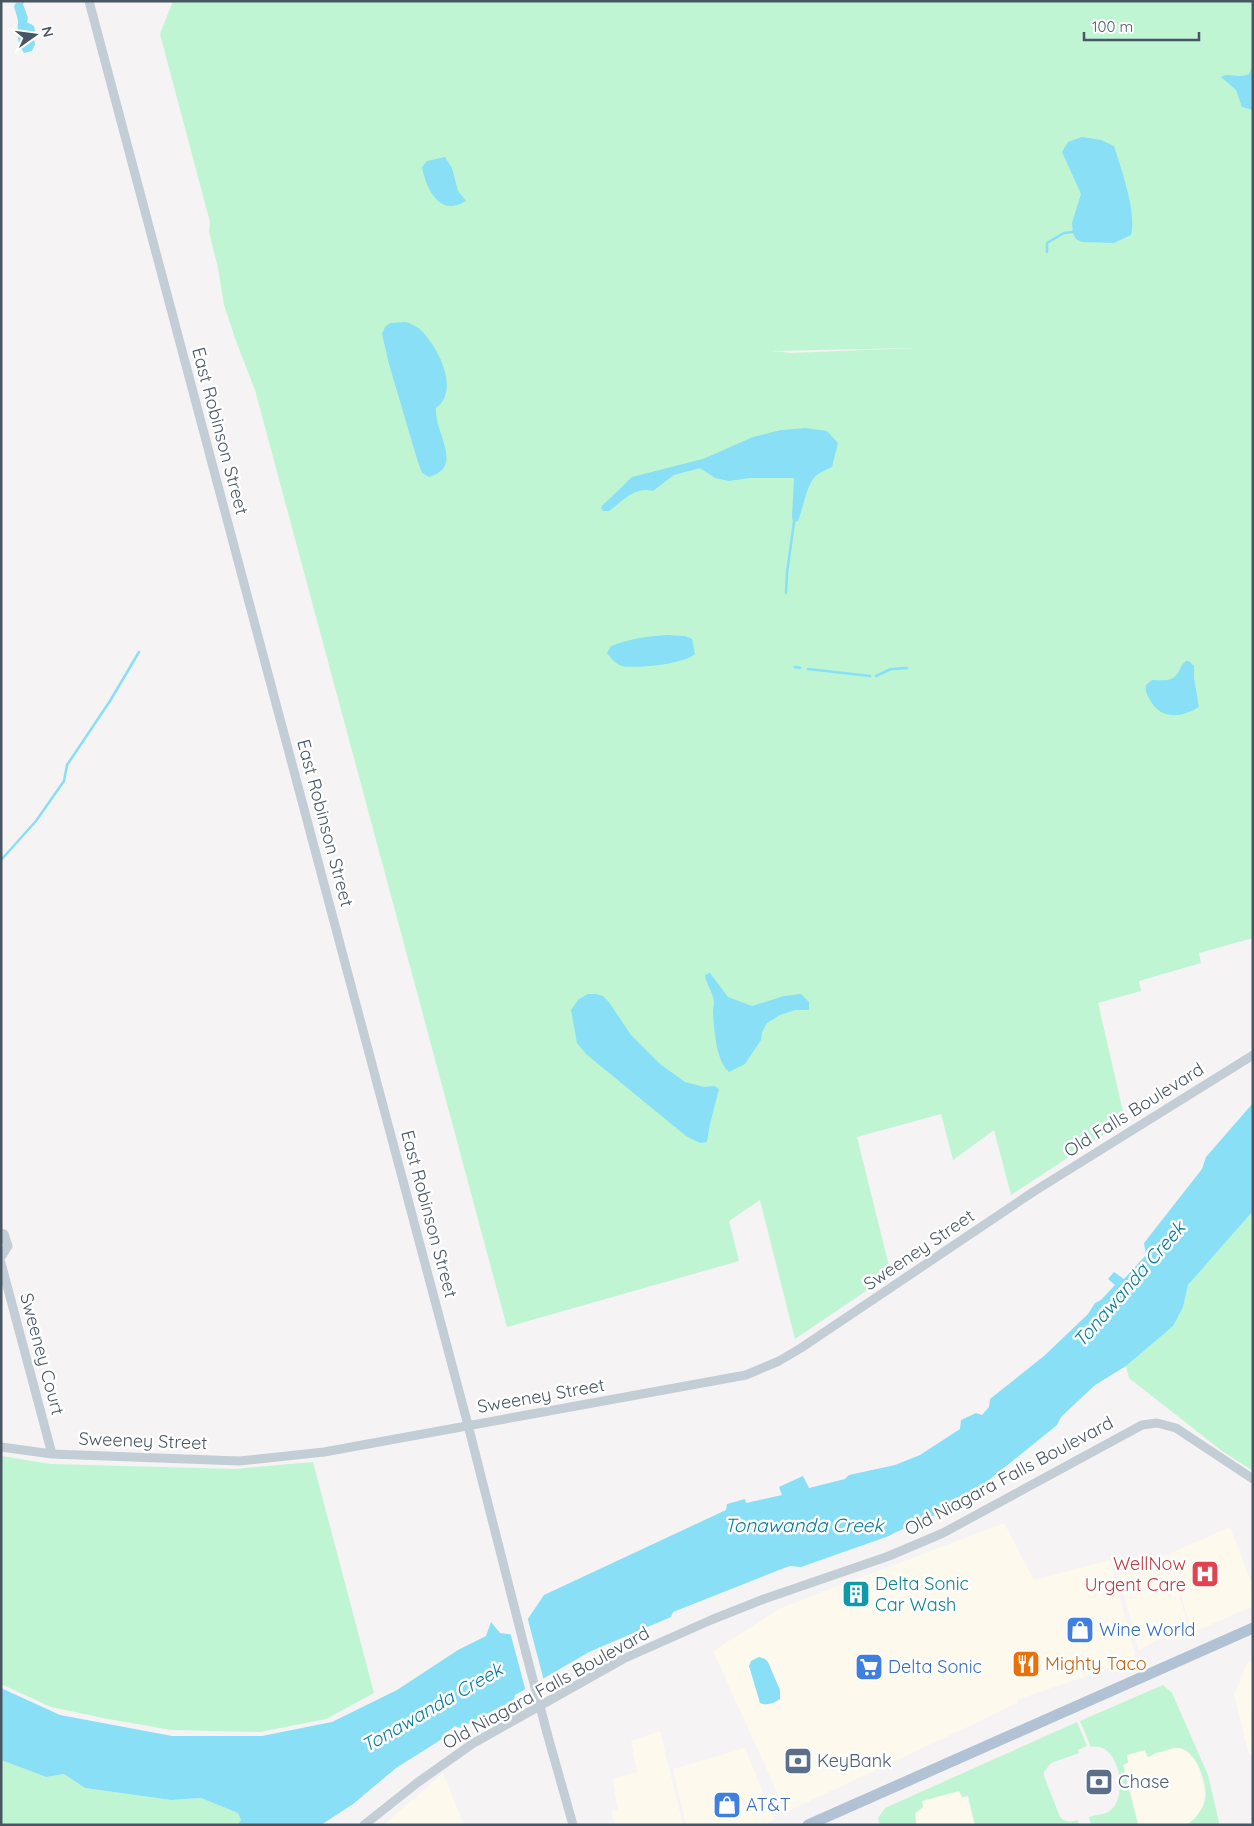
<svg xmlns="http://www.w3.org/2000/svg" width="1254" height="1826" font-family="Quicksand,sans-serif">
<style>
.commercial{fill:#fef9ed}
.green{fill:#bff5d3;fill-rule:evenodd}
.water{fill:#88dff6}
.pier{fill:#f5f3f3}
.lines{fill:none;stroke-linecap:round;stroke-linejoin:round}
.stream{stroke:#88dff6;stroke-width:2.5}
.minor{stroke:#c2cdd5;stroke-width:9}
.major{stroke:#b0c2d3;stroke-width:11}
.minor-bridge{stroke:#c2cdd5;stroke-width:9}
.labels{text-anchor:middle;stroke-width:5;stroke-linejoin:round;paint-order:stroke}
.street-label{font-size:18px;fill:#485663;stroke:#fff}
.health-label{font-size:18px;fill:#be3a42;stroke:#fff;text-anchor:end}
.culture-label{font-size:18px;fill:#0d838f;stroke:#fff;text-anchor:start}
.shop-label{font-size:18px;fill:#366cbe;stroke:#fff;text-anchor:start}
.food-label{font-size:18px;fill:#c56008;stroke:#fff;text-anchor:start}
.service-label{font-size:18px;fill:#4e5e75;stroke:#fff;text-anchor:start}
.water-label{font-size:19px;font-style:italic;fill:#037c9b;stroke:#fff}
</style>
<rect width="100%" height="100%" fill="#f5f3f3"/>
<path class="commercial" d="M1004 1523 1034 1580 1110 1560 1136 1659 1017 1700V1703L974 1724 786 1812 713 1651 781 1608Z
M1230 1527 1253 1587V1606L1192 1633 1169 1554Z
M1168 1554 1187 1623 1139 1650 1119 1576Z
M1253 1661V1754L1249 1755 1234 1694 1248 1662Z
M660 1731 683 1825H615L611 1811 618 1809 612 1779 637 1772 631 1741Z
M745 1748 774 1820 764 1825H686L673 1769Z
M1179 1748 1186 1751 1197 1763 1205 1794 1203 1806 1197 1816 1186 1825H1139L1124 1765 1128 1761 1127 1755 1145 1750 1149 1757 1154 1754Z
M443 1773 464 1825H384Z
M959 1791 962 1798 967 1797 974 1825H917L916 1814 923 1807 922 1800Z"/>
<path class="green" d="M173 1H1253V938L1199 953 1201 963 1139 981 1141 991 1098 1003 1125 1120 1011 1195 994 1130 953 1160 941 1114 857 1137 891 1274 795 1339 760 1200 729 1221 739 1261 507 1327 255 390 236 341 224 305 218 268 209 232 210 222 160 34ZM914 348 791 353 772 351Z
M1253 1211V1471L1222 1451 1129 1378 1126 1366 1143 1351 1183 1307 1188 1285Z
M1 1456 51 1464 235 1469 313 1462 374 1693 326 1719 260 1732 171 1730 103 1718 51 1707 1 1684Z
M1163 1685 1172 1693 1208 1775 1219 1822 1218 1825H1187C1196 1818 1202 1811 1205 1800 1208 1785 1197 1749 1178 1748 1175 1747 1170 1749 1167 1750 1160 1752 1154 1753 1149 1757L1147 1756 1145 1750 1127 1755 1128 1763 1123 1765 1138 1825H1091L1089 1817C1095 1815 1103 1815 1108 1812 1130 1800 1120 1740 1091 1747L1080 1721Z
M1077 1722 1087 1746 1078 1750 1079 1753 1051 1763 1044 1772V1776L1060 1817C1066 1823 1071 1822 1078 1820L1079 1825H975L968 1796 962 1797 959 1791 922 1801 923 1807 915 1813 916 1825H880L878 1818 885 1808Z
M1 1760 46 1777 64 1774 85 1788 171 1800 201 1798 238 1813 241 1820 237 1825H1Z"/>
<path class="water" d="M24 2 23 4 28 18 27 22 34 26 35 31 33 35 35 44 32 51 24 53C17 43 17 34 18 22 18 17 15 11 14 6L16 3Z
M1253 66V110L1242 107 1236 90 1221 77C1229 72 1238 79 1249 74Z
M1082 137 1101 140 1114 146C1121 168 1137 213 1131 235L1114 243 1082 242 1076 239 1073 233 1072 223 1081 194 1062 152 1068 142Z
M445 157 452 168 458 191 466 201C439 218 426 188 422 167L427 161Z
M406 322C412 324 418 327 423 332 439 350 460 390 436 408 434 433 465 466 429 477L422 473 417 459 389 364 382 334 385 327 390 323Z
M806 428 827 431 838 443 832 467C827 469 821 472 817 475 807 482 803 509 798 521L795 522 793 521 792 517 794 478H750L729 481 715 478 700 468 674 475 653 491C634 486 623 501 609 511H603L601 507 632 477 703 459 753 437 781 430Z
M667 635 685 636 692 639 695 654C685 664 636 669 622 666 615 664 611 658 607 653L611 646C629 639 648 636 667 635Z
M1186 661H1189L1194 666V678L1199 707C1181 718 1161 720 1150 700 1147 695 1145 691 1146 685L1152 680C1163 680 1173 683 1179 671 1181 667 1182 664 1186 661Z
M710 973 728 997 752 1006 784 996 801 994 809 1002V1010H795L780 1015 767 1023 762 1032 761 1040 745 1064 729 1072C716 1061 714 1029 713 1013 713 1007 715 1003 713 997 711 989 706 984 705 975Z
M588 994H596L603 996 609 1002 631 1035 660 1064 685 1082 704 1087 714 1086 719 1089 710 1124 707 1142 700 1143 686 1136 586 1054 577 1043 571 1010 579 999Z
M1253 1103V1211L1188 1285 1183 1307 1173 1326 1126 1366 1095 1385 1061 1417 1057 1425 958 1505 894 1533 889 1536 801 1567 790 1566 779 1570 673 1612 671 1617 589 1652 515 1695 514 1700 460 1728 455 1726 443 1735 442 1739 396 1768 353 1804 321 1825H237L241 1820 238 1813 201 1798 171 1800 85 1788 64 1774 46 1777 1 1760V1688L60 1715 172 1736H262L332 1722 397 1690 458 1650 486 1636 491 1622 500 1633 517 1635 544 1595 726 1510 727 1504 745 1499 746 1503 782 1495 779 1487 803 1476 809 1488 845 1479 849 1475 895 1465 920 1455 960 1429 961 1420 976 1413 982 1415 989 1407 990 1399 1044 1356 1088 1314 1095 1303 1101 1300 1115 1285 1108 1279 1114 1272 1124 1279 1146 1255 1144 1243 1202 1169 1206 1157Z
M759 1657 765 1659 768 1662 780 1690V1699C774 1703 768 1706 760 1703L749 1666 751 1661Z"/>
<path class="pier" d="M527 1616 544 1681 526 1692 510 1632 516 1633Z"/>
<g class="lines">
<path class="stream" d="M1047 252V243L1064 233 1073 232
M786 593 787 573 794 522
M795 667 800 668
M808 669 870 676
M876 676 891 669 907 668
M1 860 36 821 64 781 67 765 110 701 139 652"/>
<path class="minor" d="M89 1 468 1425 526 1653
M1 1233 4 1234 8 1246 1 1257
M1 1263 52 1454
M1 1447 52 1454 239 1461 324 1452 746 1375 779 1361 801 1348 1033 1192 1253 1055
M547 1733 573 1825
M364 1825 417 1783 472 1744 623 1659 711 1620 764 1599 889 1556 943 1533 1142 1425 1157 1423 1176 1428 1253 1479"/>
<path class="major" d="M808 1825 1253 1628"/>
<path class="minor-bridge" d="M526 1653 547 1733"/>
</g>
<defs>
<symbol id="hospital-square" viewBox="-11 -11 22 22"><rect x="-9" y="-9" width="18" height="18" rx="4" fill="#e0444e" stroke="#fff"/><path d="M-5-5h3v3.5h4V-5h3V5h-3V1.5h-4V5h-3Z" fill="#fff"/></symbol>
<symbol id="building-square" viewBox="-11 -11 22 22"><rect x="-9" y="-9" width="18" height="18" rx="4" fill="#0f9aa8" stroke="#fff"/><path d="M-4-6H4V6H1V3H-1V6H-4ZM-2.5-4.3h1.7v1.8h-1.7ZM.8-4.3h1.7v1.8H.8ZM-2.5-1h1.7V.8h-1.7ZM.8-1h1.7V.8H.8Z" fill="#fff"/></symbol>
<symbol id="shop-square" viewBox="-11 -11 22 22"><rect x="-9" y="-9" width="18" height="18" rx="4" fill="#3f7fe0" stroke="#fff"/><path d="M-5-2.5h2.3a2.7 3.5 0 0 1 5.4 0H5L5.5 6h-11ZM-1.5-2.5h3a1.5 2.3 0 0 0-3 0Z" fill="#fff"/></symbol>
<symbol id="restaurant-square" viewBox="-11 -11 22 22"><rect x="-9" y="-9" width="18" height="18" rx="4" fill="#e8710a" stroke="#fff"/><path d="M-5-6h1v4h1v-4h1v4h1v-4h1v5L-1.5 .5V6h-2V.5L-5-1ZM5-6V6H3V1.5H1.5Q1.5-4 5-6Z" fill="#fff"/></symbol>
<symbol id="supermarket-square" viewBox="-11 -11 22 22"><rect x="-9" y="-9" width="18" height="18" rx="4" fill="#3f7fe0" stroke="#fff"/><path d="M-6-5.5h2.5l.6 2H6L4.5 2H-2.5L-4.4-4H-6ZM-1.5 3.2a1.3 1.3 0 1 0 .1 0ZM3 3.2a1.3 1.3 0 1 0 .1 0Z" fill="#fff"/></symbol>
<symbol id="bank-square" viewBox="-11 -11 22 22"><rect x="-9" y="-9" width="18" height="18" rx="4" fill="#5c6f8a" stroke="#fff"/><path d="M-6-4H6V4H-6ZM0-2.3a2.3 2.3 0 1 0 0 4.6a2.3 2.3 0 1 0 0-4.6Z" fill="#fff"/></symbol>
</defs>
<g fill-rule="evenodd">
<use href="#hospital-square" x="1189" y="1558" width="32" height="32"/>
<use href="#building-square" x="840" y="1578" width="32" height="32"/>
<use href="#shop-square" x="1064" y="1614" width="32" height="32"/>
<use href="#restaurant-square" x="1010" y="1648" width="32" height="32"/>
<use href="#supermarket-square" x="853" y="1651" width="32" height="32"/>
<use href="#bank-square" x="782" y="1745" width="32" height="32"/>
<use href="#bank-square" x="1083" y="1766" width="32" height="32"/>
<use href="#shop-square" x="711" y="1789" width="32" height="32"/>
</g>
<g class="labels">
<g class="street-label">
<text transform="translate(220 431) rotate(75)" y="6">East Robinson Street</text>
<text transform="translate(325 823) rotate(75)" y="6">East Robinson Street</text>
<text transform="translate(1134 1110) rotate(-32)" y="6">Old Falls Boulevard</text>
<text transform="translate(429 1214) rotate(75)" y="6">East Robinson Street</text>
<text transform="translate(919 1250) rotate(-34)" y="6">Sweeney Street</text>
<text transform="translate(42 1354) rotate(75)" y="6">Sweeney Court</text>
<text transform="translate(541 1396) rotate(-10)" y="6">Sweeney Street</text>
<text transform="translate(143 1441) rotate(2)" y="6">Sweeney Street</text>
<text transform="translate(1009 1476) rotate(-28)" y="6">Old Niagara Falls Boulevard</text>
<text transform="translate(546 1688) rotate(-29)" y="6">Old Niagara Falls Boulevard</text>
</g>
<g class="health-label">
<text x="1186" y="1570">WellNow<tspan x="1186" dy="21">Urgent Care</tspan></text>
</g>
<g class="culture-label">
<text x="875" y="1590">Delta Sonic<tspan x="875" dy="21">Car Wash</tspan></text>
</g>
<g class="shop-label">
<text x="1099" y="1636">Wine World</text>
<text x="888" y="1673">Delta Sonic</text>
<text x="746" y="1811">AT&amp;T</text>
</g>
<g class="food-label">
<text x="1045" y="1670">Mighty Taco</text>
</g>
<g class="service-label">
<text x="817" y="1767">KeyBank</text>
<text x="1118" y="1788">Chase</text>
</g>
<g class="water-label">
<text transform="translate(1129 1284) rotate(-49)" y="7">Tonawanda Creek</text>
<text x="804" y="1532">Tonawanda Creek</text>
<text transform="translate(432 1707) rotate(-30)" y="7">Tonawanda Creek</text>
</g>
</g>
<rect width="1254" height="1826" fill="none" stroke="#485663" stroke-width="5"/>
<g transform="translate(35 35) rotate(76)" stroke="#ffffff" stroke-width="4" paint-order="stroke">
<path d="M0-4L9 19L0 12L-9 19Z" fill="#485663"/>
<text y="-8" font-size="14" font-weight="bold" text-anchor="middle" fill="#485663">N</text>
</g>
<path d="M1084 32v8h115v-8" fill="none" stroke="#485663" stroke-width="2.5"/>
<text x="1092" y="32" font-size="15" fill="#485663" stroke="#ffffff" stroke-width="4" paint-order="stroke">100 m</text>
</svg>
